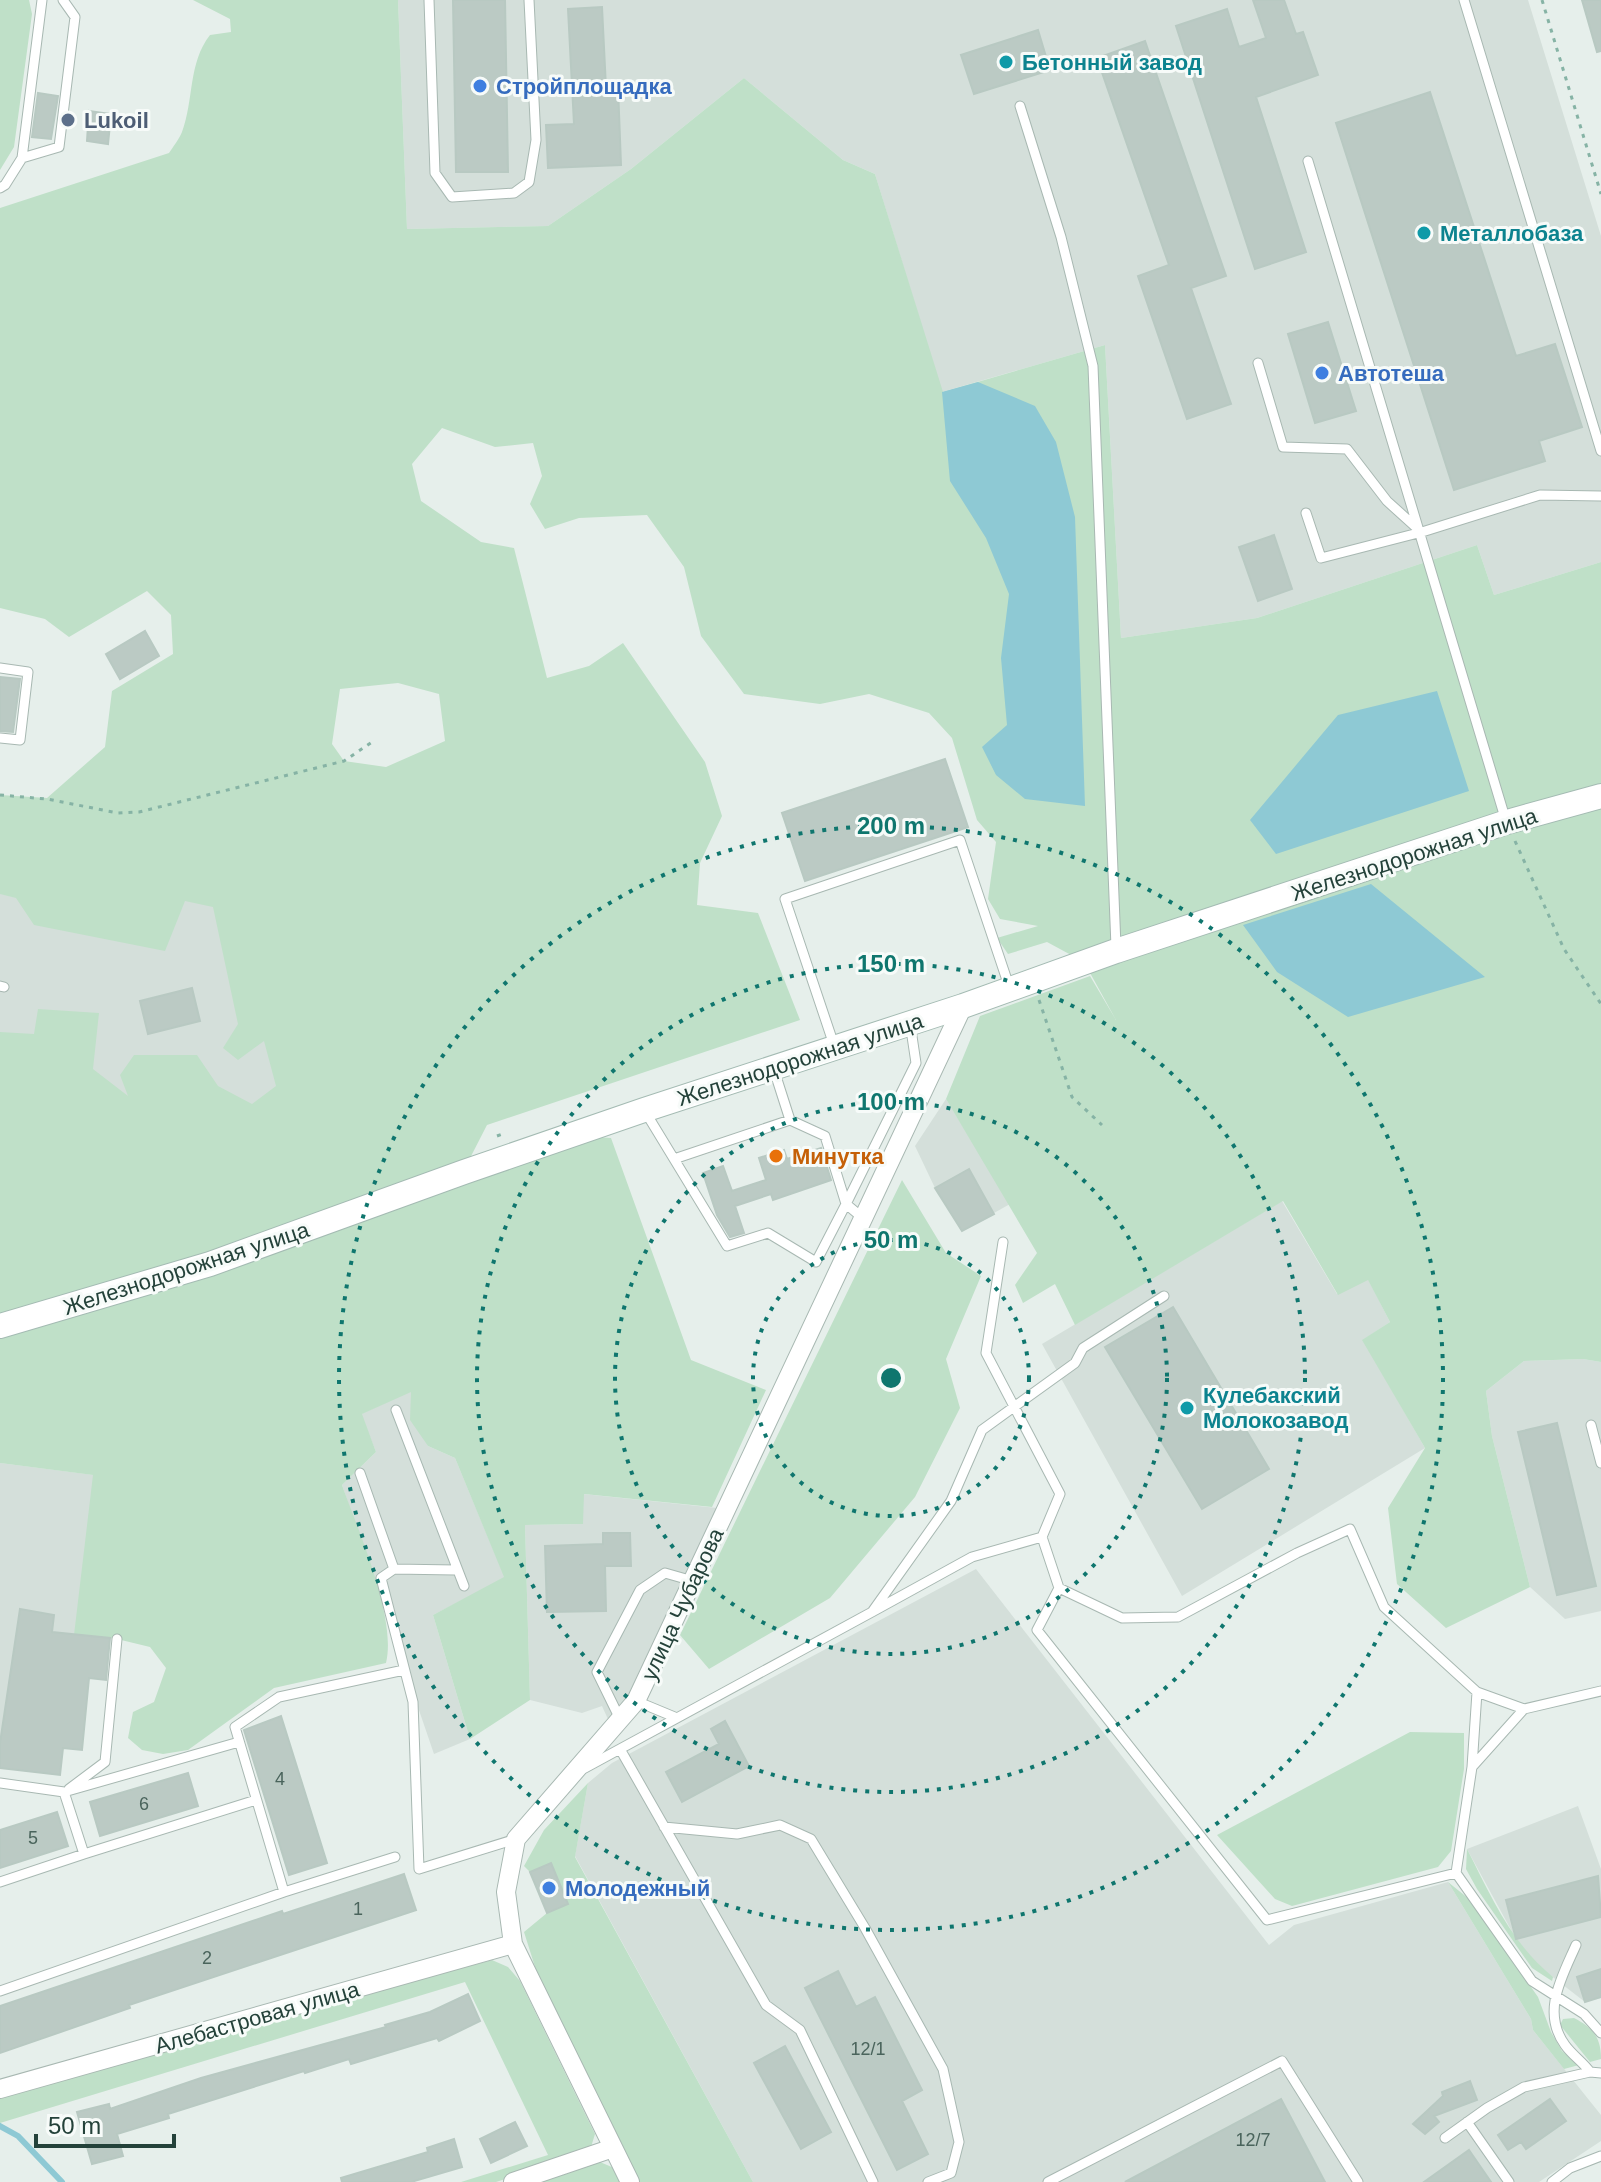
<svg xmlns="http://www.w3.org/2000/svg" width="1601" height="2182" font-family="Helvetica,sans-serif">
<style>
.built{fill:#d4dfda}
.green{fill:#bfe0c8;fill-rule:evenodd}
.water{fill:#8ec9d4}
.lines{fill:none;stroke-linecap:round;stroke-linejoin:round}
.stream{stroke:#8ec9d4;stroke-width:6}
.building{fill:#bbcac4;stroke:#b8c9c2;stroke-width:2}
.lane-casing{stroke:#a8b8b2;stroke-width:11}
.street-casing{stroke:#a8b8b2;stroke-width:20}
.secondary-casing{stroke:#a4bbb3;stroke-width:26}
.path{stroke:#86b3a5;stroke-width:3;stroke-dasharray:4 6;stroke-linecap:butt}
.lane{stroke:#fff;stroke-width:9}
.street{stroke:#fff;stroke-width:18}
.secondary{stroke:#fff;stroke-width:24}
.ring{fill:none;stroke:#0f766e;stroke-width:4;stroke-dasharray:4 8}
.culture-dot{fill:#0f9aa8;stroke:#f7fbf9;stroke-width:3}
.shop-dot{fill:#3f7fe0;stroke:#f7fbf9;stroke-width:3}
.service-dot{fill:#5c6f8a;stroke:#f7fbf9;stroke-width:3}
.food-dot{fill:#e8710a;stroke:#f7fbf9;stroke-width:3}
.labels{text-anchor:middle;stroke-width:6;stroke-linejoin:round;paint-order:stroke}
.number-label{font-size:18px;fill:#4a645c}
.culture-label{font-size:22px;font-weight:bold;fill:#0d838f;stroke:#f7fbf9;text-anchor:start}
.shop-label{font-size:22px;font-weight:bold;fill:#366cbe;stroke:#f7fbf9;text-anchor:start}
.service-label{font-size:22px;font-weight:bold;fill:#4e5e75;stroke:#f7fbf9;text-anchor:start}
.street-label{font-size:22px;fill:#24423a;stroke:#f7fbf9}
.food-label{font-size:22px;font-weight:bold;fill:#c56008;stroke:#f7fbf9;text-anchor:start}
.centre{fill:#0f766e;stroke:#f7fbf9;stroke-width:4}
.ring-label{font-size:24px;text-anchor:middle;font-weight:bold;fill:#0f766e;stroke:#f7fbf9;stroke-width:6;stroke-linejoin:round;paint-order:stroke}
</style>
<rect width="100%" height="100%" fill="#e6efeb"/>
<path class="built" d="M398 0H1528L1601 236V562L1494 595 1477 545 1257 618 1121 638 1105 345 942 392 875 174 843 160 744 78 631 169 548 226 407 229Z
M342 815 334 1153 0 1255V824Z
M946 1099 1010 1204 962 1231 935 1188 915 1146Z
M1282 1201 1337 1294 1368 1279 1390 1322 1363 1340 1425 1448 1182 1596 1042 1344Z
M1583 1359 1601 1362V1611L1565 1619 1530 1587 1492 1436 1486 1391 1524 1361Z
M411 1391 428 1446 455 1458 505 1578 433 1615 470 1739 434 1754 342 1485 376 1452 361 1414Z
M0 1463 94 1475 63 1748 0 1742Z
M583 1494 727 1509 612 1728 602 1706 582 1713 530 1700 525 1525 583 1524Z
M976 1569 1269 1945 1294 1925 1448 1882 1531 2019 1533 2030 1601 2115V2141L1539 2182H753L575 1856 588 1783 612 1763Z
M1578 1806 1601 1869V1998L1585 2002 1536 1964 1516 1939 1467 1849Z"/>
<path class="green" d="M0 0H29L32 14 14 147 0 170Z
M193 0H398L407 229 548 226 631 169 744 78 843 160 875 174 943 392 1105 345 1121 638 1257 618 1477 545 1494 595 1601 562V1362L1583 1359 1524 1361 1486 1391 1492 1436 1530 1587 1446 1628 1397 1584 1388 1508 1425 1448 1362 1340 1390 1322 1368 1280 1338 1295 1283 1201 1075 1325 1055 1284 1023 1303 1015 1285 1037 1253 946 1099 980 1016 1090 976 1116 1020 1084 962 1047 942 1008 954 997 938 1038 926 1000 919 988 899 996 842 977 820 952 738 929 713 869 694 820 704 744 694 701 636 684 567 647 515 579 518 545 529 530 504 542 476 533 443 495 447 442 428 412 464 421 501 481 542 514 548 547 678 589 666 623 643 705 762 722 816 700 863 697 905 758 913 800 1020 487 1125 468 1162 207 1257 0 1321V1032L34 1034 38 1009 99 1013 93 1069 128 1096 120 1075 134 1055H197L218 1086 252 1104 276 1086 264 1041 238 1060 223 1048 238 1024 213 907 185 901 165 951 34 925 16 898 0 894V795L47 798 105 747 112 691 173 654 171 615 147 591 69 637 45 619 0 608V208L169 153C173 147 179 139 182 132 194 100 188 63 210 35L231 32 230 19ZM398 683 439 694 445 741 386 767 344 761 332 744 340 689Z
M596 1137 611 1138 691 1360 766 1390 712 1507 584 1494 583 1524 525 1525 530 1700 470 1739 433 1615 504 1577 455 1458 428 1446 410 1420 411 1392 362 1414 376 1452 342 1485C358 1530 397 1618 386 1663L274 1688 188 1750 163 1754 142 1750 128 1738 133 1712 154 1702 166 1668 150 1647 117 1639 74 1635 93 1475 0 1463V1339L209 1273Z
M902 1180 946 1253 981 1276 946 1359 960 1408 915 1497 830 1598 709 1669 680 1635Z
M1410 1732 1464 1733V1769L1451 1851 1438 1867 1292 1906 1275 1899 1217 1835Z
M588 1783 575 1857 753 2182H640L536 1970 524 1932 547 1913 568 1904 551 1863 530 1872 524 1866 544 1830Z
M1467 1849C1491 1896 1511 1943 1553 1977L1552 1981 1532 1968 1477 1889 1466 1869Z
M1448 1882 1469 1899 1538 1997 1551 2032 1562 2051 1579 2065 1564 2069 1533 2030 1531 2019Z
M492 1960 508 1967 520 1981 595 2134 591 2147 576 2156 496 2182H461L548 2155 465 1982 0 2123V2092Z
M1574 2018C1593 2028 1601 2037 1601 2059L1590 2062 1560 2025 1563 2019Z
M600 2162 614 2168 621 2182H532L582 2165Z"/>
<path class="water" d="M978 382 1035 406 1056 442 1075 517 1085 806 1025 799 996 775 982 747 1007 725 1001 658 1009 594 986 538 950 481 942 392Z
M1437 691 1469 791 1276 854 1250 820 1338 715Z
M1371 884 1485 977 1348 1017 1277 972 1243 925Z"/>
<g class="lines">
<path class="stream" d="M0 2126 18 2136 62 2182"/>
</g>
<path class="building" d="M453 0H505L508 172H456Z
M1253 0H1284L1296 34 1303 32 1318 75 1256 97 1306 252 1255 269 1176 26 1227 9 1239 47 1266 38Z
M1582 0H1601V51L1597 52Z
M602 7 606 88 618 87 621 165 548 168 546 125 574 124 568 9Z
M1038 30 1050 70 974 94 961 55Z
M1145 41 1226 276 1191 288 1231 404 1187 419 1138 276 1169 265 1097 58Z
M1430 92 1516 356 1555 344 1582 427 1539 441 1545 461 1454 490 1336 123Z
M38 93 58 96 51 139 32 137Z
M89 111 111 114 108 144 87 141Z
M1328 322 1356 411 1315 423 1288 334Z
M1274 535 1292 589 1258 601 1239 547Z
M145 631 159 656 120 679 106 654Z
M0 677 20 679 13 732 0 731Z
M945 759 968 827 805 881 782 813Z
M192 988 200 1021 148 1034 140 1001Z
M821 1148 831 1180 773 1200 771 1194 735 1206 744 1233 730 1237 717 1215 703 1173 723 1166 732 1191 766 1180 759 1158 784 1150 787 1159Z
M969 1169 994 1214 962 1231 935 1188Z
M1173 1307 1269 1469 1202 1509 1105 1347Z
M1557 1423 1596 1586 1557 1595 1518 1432Z
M603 1533H630L631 1566H605L606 1611 547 1612 545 1546 603 1544Z
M20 1609 54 1615 52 1632 110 1638 106 1680 89 1678 82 1750 63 1748 60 1775 0 1768V1743Z
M281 1716 327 1863 289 1875 244 1730Z
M725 1721 749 1766 682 1802 666 1772 719 1744 711 1729Z
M188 1773 198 1806 100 1836 90 1802Z
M57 1812 68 1846 0 1868V1830Z
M551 1863 568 1904 547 1913 530 1872Z
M404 1874 416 1910 129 2005 130 2008 0 2053V2006L282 1911 283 1914Z
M1598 1876 1601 1917 1516 1939 1506 1900Z
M1601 1969V1997L1585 2002 1577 1977Z
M838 1971 856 2007 875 1997 922 2090 902 2101 928 2154 897 2170 805 1988Z
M468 1994 480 2021 439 2041 437 2038 351 2064 349 2059 305 2073 304 2071 168 2114 169 2118 117 2134 123 2156 92 2164 77 2112 109 2104 110 2109 201 2078 386 2027 385 2025 430 2012Z
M785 2046 831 2132 801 2149 754 2063Z
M1470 2081 1477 2100 1434 2116 1439 2122 1425 2134 1413 2124 1443 2096 1442 2092Z
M1281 2099 1325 2182H1125Z
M1550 2099 1566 2121 1526 2149 1521 2142 1508 2150 1498 2135Z
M515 2122 527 2146 491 2163 480 2139Z
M454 2139 462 2167 411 2182H342L341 2178 428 2152 427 2148Z
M1469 2150 1491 2182H1424Z"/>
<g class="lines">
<defs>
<path id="lane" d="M429 0 435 173 452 197 514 193 529 182 536 140 529 0
M1464 0 1601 451
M1020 106 1061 237 1093 366 1116 947
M22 158 59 147 75 17 63 0
M1308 161 1506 821
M0 188 5 185 22 158 42 0
M1258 363 1283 447 1347 449 1387 501 1419 530
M1306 513 1321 558 1422 532 1540 495 1601 496
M0 668 28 672 20 740 0 738
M0 986 4 987
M834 1045 785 899 960 840 1010 989
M774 1070 790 1120
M646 1113 674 1159 790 1120 825 1136 846 1204 816 1262 768 1233 727 1246 674 1159
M864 1219 846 1204 916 1063 910 1023
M1003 1242 986 1353 1060 1494 1042 1537
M396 1410 464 1586
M1591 1425 1601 1463
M360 1473 394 1569
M455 1570 394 1569 381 1578 413 1702 419 1869 516 1839
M1059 1588 1122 1618 1178 1617 1297 1553 1350 1529 1384 1607 1477 1692 1524 1709 1601 1691
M872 1612 972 1557 1042 1537 1059 1588 1037 1630 1267 1920 1456 1873 1532 1981 1584 2014 1601 2033
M636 1701 677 1718
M620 1719 597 1672 640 1590 665 1573 693 1581
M620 1749 766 2005 800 2030 873 2182
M1472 1767 1477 1692
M585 1768 872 1612 951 1501 982 1430 1075 1363 1083 1348 1164 1296
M0 1783 64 1792 239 1742
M69 1789 105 1762 117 1639
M64 1792 84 1854 256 1800
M664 1827 737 1834 780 1825 811 1839 865 1928 943 2069 959 2142 951 2173 928 2182
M1456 1873 1472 1767 1524 1709
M0 1882 84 1854
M284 1892 395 1857
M1576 1945C1562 1977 1541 2012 1565 2045 1572 2055 1583 2062 1590 2072
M0 1991 284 1892 235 1727 279 1697 404 1670
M1467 2122 1509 2182
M1445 2138 1487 2108 1524 2087 1590 2072 1601 2073
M1048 2182 1282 2061 1358 2182
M1552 2182 1570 2168 1601 2156"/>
<path id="street" d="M0 2089 513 1944
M513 2182 613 2148
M630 2182 513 1944 506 1892 516 1839 636 1701 963 1006"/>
<path id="secondary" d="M0 1326 210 1264 464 1172 644 1110 963 1006 1116 951 1507 822 1601 796"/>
</defs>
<use href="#lane" class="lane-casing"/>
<use href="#street" class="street-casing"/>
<use href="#secondary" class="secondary-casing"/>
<path class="path" d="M1542 0 1601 194
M0 795 47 799 118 813 139 812 344 761 372 742
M1515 841 1564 949 1601 1004
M1039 1000 1072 1097 1102 1125
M497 1136 505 1133"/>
<use href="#lane" class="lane"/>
<use href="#street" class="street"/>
<use href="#secondary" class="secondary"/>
</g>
<g class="ring">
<circle cx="891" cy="1378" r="138"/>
<circle cx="891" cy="1378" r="276"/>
<circle cx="891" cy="1378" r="414"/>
<circle cx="891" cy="1378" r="552"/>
</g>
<g class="culture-dot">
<circle cx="1006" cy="62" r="8"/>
<circle cx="1424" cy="233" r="8"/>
<circle cx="1187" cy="1408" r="8"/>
</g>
<g class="shop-dot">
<circle cx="480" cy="86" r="8"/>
<circle cx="1322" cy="373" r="8"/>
<circle cx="549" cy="1888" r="8"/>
</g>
<circle class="service-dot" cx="68" cy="120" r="8"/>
<circle class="food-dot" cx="776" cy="1156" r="8"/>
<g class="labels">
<g class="number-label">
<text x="280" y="1785">4</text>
<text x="144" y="1810">6</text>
<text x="33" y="1844">5</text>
<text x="358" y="1915">1</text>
<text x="207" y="1964">2</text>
<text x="868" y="2055">12/1</text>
<text x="1253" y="2146">12/7</text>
</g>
<g class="culture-label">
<text x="1022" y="70">Бетонный завод</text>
<text x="1440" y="241">Металлобаза</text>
<text x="1203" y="1403">Кулебакский<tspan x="1203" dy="25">Молокозавод</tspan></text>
</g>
<g class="shop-label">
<text x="496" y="94">Стройплощадка</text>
<text x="1338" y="381">Автотеша</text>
<text x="565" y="1896">Молодежный</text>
</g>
<g class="service-label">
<text x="84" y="128">Lukoil</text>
</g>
<g class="street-label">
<text transform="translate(1414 854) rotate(-18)" y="8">Железнодорожная улица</text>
<text transform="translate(800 1059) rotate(-18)" y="8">Железнодорожная улица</text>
<text transform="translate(186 1268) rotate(-18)" y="8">Железнодорожная улица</text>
<text transform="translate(682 1604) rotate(-65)" y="8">улица Чубарова</text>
<text transform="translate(257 2017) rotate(-16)" y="8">Алебастровая улица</text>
</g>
<g class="food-label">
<text x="792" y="1164">Минутка</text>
</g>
</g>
<circle cx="891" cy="1378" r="12" class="centre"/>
<g class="ring-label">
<text x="891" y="834">200 m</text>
<text x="891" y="972">150 m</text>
<text x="891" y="1110">100 m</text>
<text x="891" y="1248">50 m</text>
</g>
<path d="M36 2134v12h138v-12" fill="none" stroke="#24423a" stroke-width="4"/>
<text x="48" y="2134" font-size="24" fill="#24423a" stroke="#f7fbf9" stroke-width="6" paint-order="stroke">50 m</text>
</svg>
